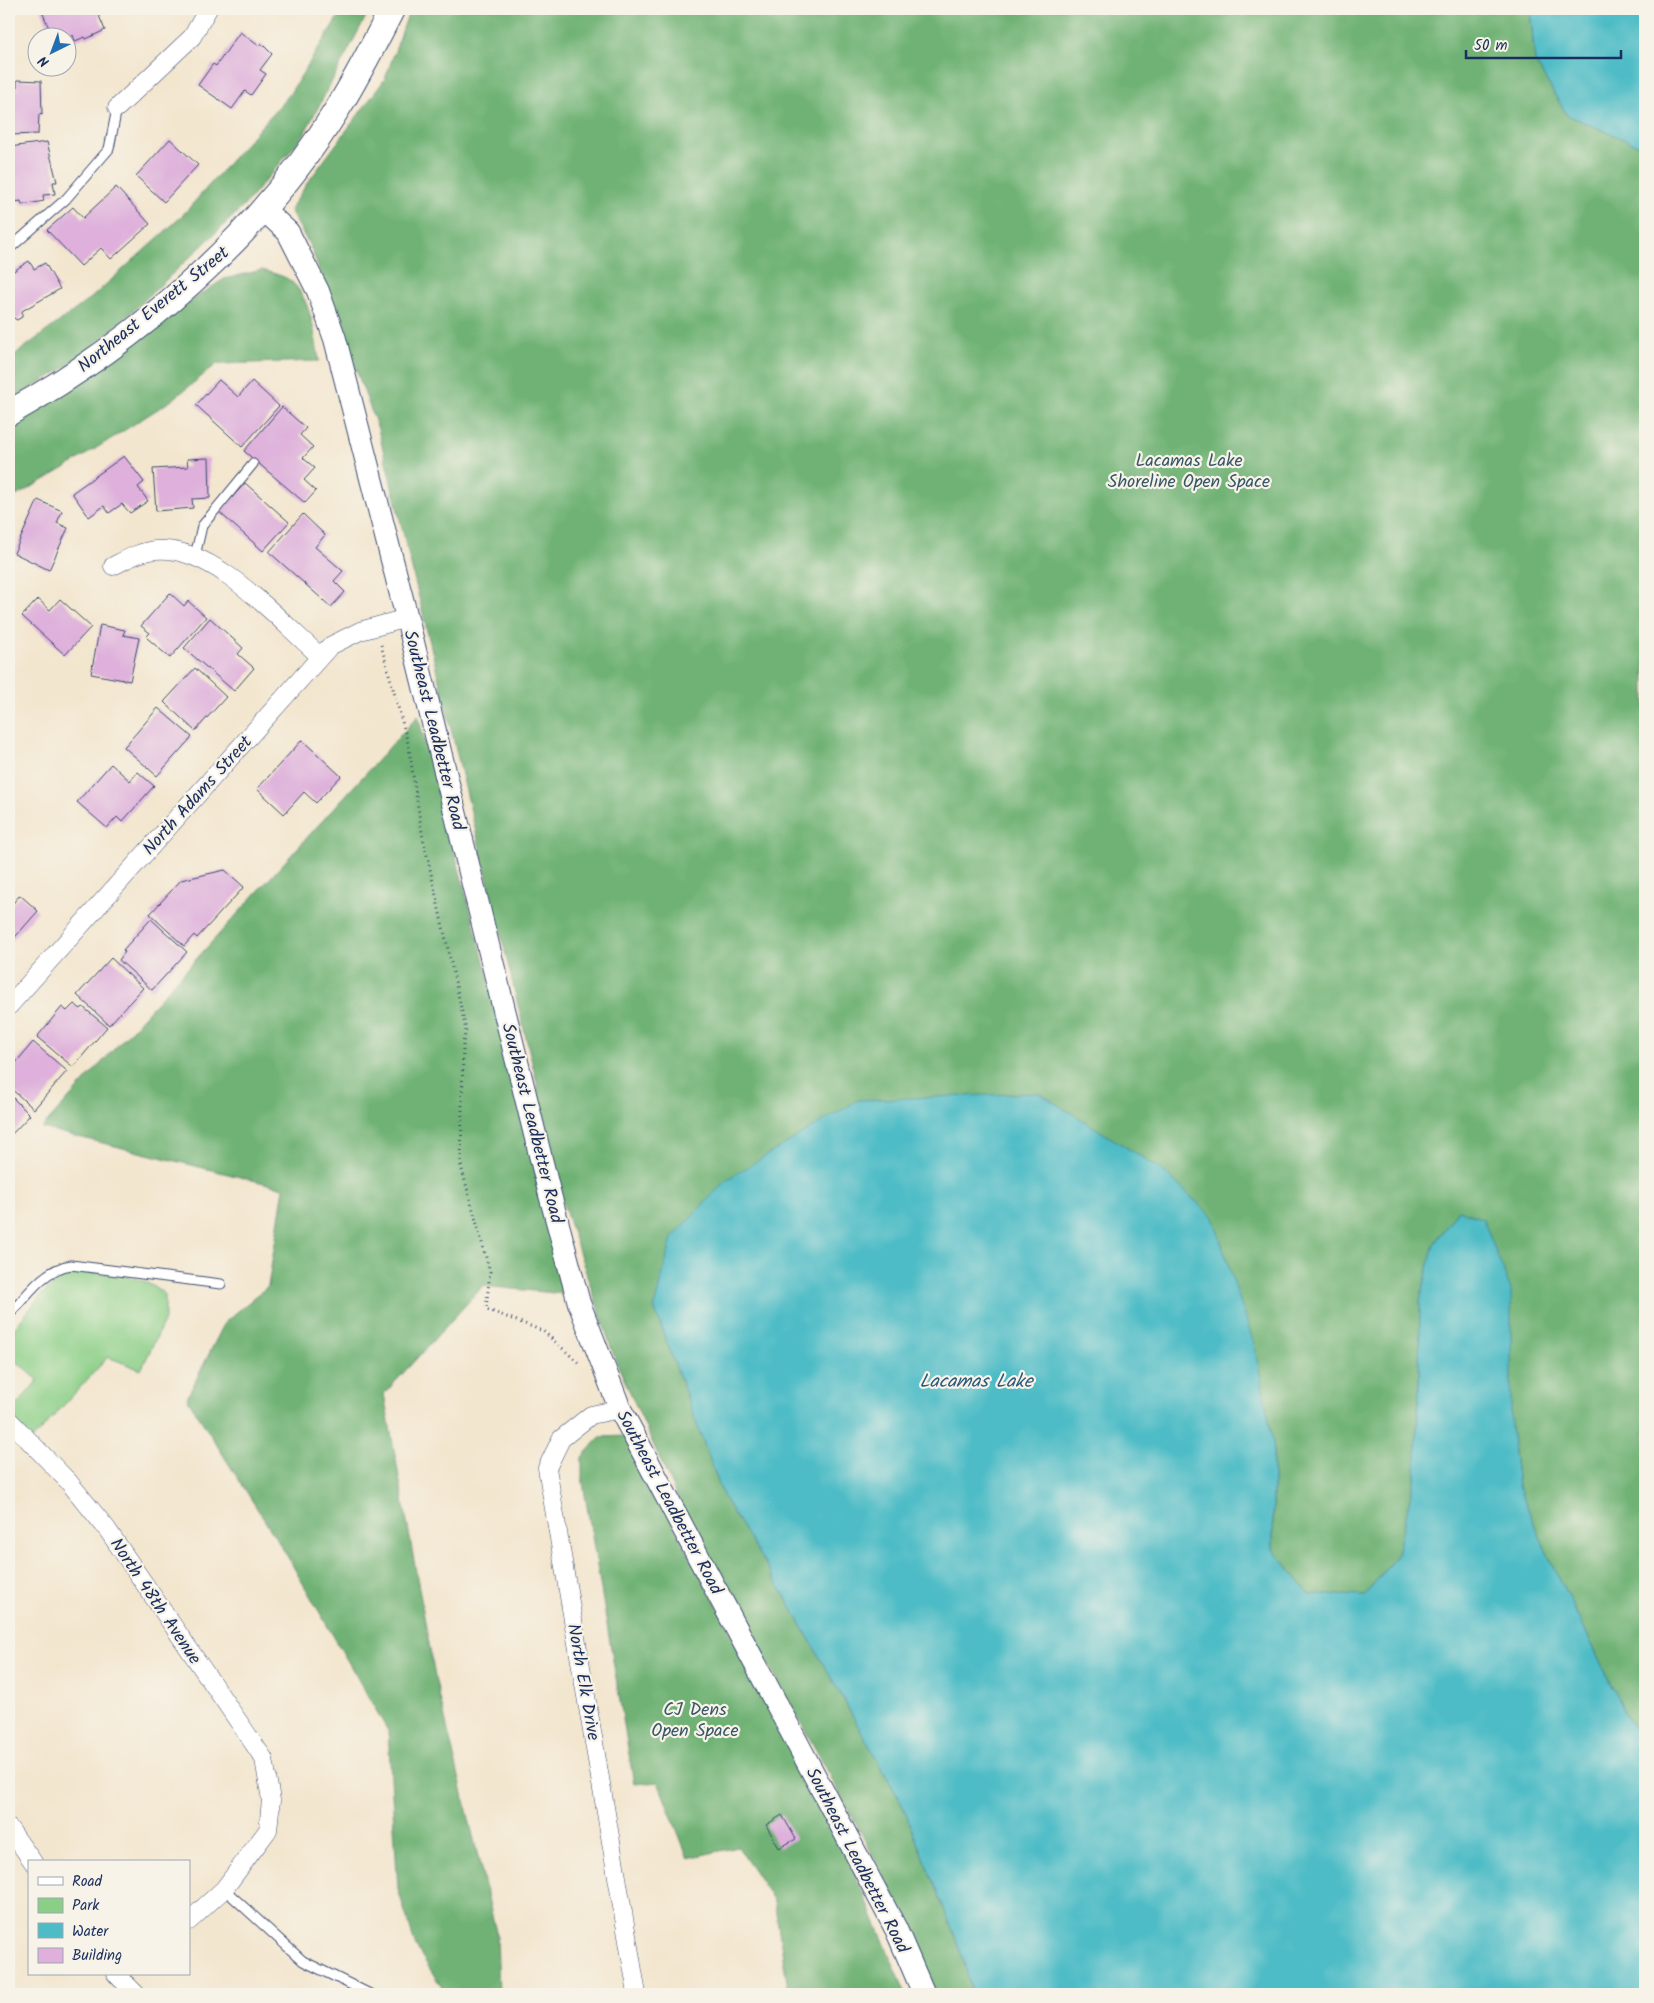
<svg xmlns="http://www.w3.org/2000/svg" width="1654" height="2003" font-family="Kalam,sans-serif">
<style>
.green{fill:#8bcf87;stroke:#537f72}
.forest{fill:#70b274;stroke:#467069}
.water{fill:#4ebcc6;stroke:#347692}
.building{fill:#deb0db}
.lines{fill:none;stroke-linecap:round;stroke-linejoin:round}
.service-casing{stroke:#3b4a6f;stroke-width:11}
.minor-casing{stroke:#3b4a6f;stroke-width:19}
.tertiary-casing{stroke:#3b4a6f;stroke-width:24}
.secondary-casing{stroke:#3b4a6f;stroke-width:27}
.path{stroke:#3b4a6f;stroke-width:3;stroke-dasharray:1 4;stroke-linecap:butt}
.service{stroke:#fff;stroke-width:9}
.minor{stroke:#fff;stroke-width:18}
.tertiary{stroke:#fff;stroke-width:22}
.secondary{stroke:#fff;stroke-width:25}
.labels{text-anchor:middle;stroke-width:4.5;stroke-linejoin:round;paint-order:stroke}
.street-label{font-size:18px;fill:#1b2f5e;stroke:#f7f3e8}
.park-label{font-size:18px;fill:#375768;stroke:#f7f3e8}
.water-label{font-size:19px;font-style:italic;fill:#2a597d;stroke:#f7f3e8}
</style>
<rect width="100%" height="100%" fill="#f7f3e8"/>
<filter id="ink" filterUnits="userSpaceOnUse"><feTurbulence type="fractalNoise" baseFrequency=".02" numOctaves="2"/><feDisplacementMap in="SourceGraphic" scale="10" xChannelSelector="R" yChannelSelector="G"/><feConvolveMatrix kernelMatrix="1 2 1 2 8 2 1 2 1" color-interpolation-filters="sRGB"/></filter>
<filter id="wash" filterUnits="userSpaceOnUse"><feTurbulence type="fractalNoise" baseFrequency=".0096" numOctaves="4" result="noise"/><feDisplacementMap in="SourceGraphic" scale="20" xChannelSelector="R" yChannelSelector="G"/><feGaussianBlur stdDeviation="1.12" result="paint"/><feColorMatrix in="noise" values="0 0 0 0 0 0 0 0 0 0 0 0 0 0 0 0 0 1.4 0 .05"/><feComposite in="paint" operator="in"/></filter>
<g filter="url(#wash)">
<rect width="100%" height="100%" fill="#f3e6cf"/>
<path class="green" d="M69 1271C101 1274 140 1271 165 1295V1319L141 1370 108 1357 30 1442 9 1414 38 1380 9 1355V1335L41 1295Z"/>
<path class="forest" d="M343 9H370L303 136 243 207 132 312 71 364 9 401V359L91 298 181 217 289 95Z
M410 9H1530L1535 61 1567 115 1645 148V1752L1550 1560 1518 1486 1511 1428 1458 1210 1434 1244 1420 1301 1419 1390 1415 1476 1397 1554 1365 1596 1309 1594 1273 1549V1441L654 1307 724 1498 788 1601 901 1802 959 1946 973 1994H936L906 1917 826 1768 681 1506 615 1359 541 1138 537 1083 378 429 311 248 290 210 308 182 385 79Z
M262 270C269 272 277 274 284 277 310 288 315 336 319 361L217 364 172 400 65 468 9 500V421L224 279Z
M418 716 574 1295 483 1286 384 1394 435 1677 497 1936 499 1994H446L416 1947 398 1889 388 1731 286 1554 187 1398 225 1322 268 1286 284 1188 42 1128Z
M626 1436 834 1824 906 1994H789L774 1901 738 1847 688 1858 658 1782 634 1784 582 1477V1457L600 1437Z"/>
<path class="water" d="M1530 9H1645V148L1567 115 1535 61Z
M1039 1093 1161 1169 1213 1217 1254 1344 1273 1441V1549L1309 1594 1365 1596 1397 1554 1415 1476 1419 1390 1420 1301 1434 1244 1458 1210 1483 1219 1511 1290V1428L1518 1486 1550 1560 1645 1752V1994H973L959 1946 901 1802 788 1601 724 1498 654 1307 672 1238 726 1180 858 1100Z"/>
<g id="blocks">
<path class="building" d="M41 9H96L105 30 86 39 85 37 75 41 73 35 68 40V38H53Z
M9 14H11L13 35 9 36Z
M240 32 259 46 261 43 272 54 260 70 266 74 251 95 245 91 232 109 198 85 213 64 216 66Z
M17 80 41 81 42 115 39 114 38 134 9 135V90H17Z
M170 139 198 165 164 202 136 176Z
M47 142 57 182H53L55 194 43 195 44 201 22 205 21 201 9 203V147Z
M116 187 150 224 111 259 101 248 81 266 47 230 73 207 83 218Z
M29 261 34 269 45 263 60 289 22 311V317L17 320 12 317 9 318V274Z
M219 380 238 397 252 381 279 406 242 447 196 405Z
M282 407 306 428 300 435 313 447 303 458 315 468 304 480 316 491 305 503 244 451Z
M124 456 144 482 138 487 148 501 130 513 122 504 109 513 104 506 89 517 72 493Z
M209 458 210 498 192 499 193 508 156 511 153 469 188 467 187 459Z
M245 483 289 522 263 551 219 512Z
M38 500 62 511 57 523 68 528 49 570 14 553Z
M303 514 325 535 315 547 343 571 334 581 345 592 331 607 269 552Z
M170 593 184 606 188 601 206 617 170 658 146 637 150 633 141 626Z
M38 599 50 610 60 599 91 627 65 655 22 616Z
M210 618 243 648 238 654 254 668 234 691 184 648Z
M100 625 125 630 123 635 139 638 130 681 91 674Z
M195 668 226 697 195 731 164 702Z
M158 708 192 737 157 776 124 747Z
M302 740 341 776 316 803 304 792 284 814 257 789Z
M111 764 130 781 138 772 154 786 122 822 117 817 107 828 77 802Z
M225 870 244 887 197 938 194 935 184 946 150 914 181 880Z
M20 895 38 911 9 944V908Z
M151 919 187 952 152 990 119 960 125 952 123 950Z
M111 958 143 988 109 1025 77 995Z
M74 1004 81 1009 83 1007 107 1027 73 1067 37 1037 62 1007 67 1011Z
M33 1042 67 1071 34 1109 9 1087V1071Z
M9 1094 30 1115 9 1137Z
M782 1815 796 1839 779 1848 766 1825Z"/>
</g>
</g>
<g filter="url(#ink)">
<use href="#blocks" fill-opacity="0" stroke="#3b4a6f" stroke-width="1"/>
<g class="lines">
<defs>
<path id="service" d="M9 249 66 199 109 149 117 108
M195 556 202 526 253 464
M9 1315C27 1295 44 1269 71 1265L221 1284
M224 1889 303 1961 370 1994"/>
<path id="minor" d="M117 108 192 37 208 9
M113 566C127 559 141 551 156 550 215 545 278 620 320 656
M9 1006 330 646 360 631 407 618
M620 1409 591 1415 561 1439 547 1468 637 1994
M9 1420 68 1481 107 1529 264 1759 271 1800 268 1830 224 1889 189 1921
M9 1828 33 1862
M116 1974 136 1994"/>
<path id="tertiary" d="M263 209 288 232 318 291 335 339 407 618 549 1191 579 1303 620 1409 896 1929 924 1994"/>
<path id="secondary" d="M9 413C138 341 260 235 338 108 358 76 375 42 392 9"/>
</defs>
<use href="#service" class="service-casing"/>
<use href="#minor" class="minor-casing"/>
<use href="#tertiary" class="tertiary-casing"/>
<use href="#secondary" class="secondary-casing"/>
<path class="path" d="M381 645 408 743 422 833 466 1030 463 1043 461 1166 490 1272 486 1309 543 1331 580 1364"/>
<use href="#service" class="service"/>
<use href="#minor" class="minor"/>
<use href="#tertiary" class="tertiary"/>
<use href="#secondary" class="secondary"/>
</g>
</g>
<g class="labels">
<g class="street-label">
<text transform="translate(153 309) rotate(-39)" y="6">Northeast Everett Street</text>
<text transform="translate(435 730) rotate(76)" y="6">Southeast Leadbetter Road</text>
<text transform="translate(197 795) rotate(-48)" y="6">North Adams Street</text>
<text transform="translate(533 1123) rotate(76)" y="6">Southeast Leadbetter Road</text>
<text transform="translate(670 1502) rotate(62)" y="6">Southeast Leadbetter Road</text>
<text transform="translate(156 1601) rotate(56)" y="6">North 48th Avenue</text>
<text transform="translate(584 1682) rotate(80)" y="6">North Elk Drive</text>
<text transform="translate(858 1860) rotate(63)" y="6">Southeast Leadbetter Road</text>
</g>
<g class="park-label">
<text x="1189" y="466">Lacamas Lake<tspan x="1189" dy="21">Shoreline Open Space</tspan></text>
<text x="695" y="1715">CJ Dens<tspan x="695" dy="21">Open Space</tspan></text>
</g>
<g class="water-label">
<text x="976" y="1387">Lacamas Lake</text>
</g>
</g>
<rect width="1654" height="2003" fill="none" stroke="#f7f3e8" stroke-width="30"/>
<rect x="28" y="1860" width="162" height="115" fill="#f7f3e8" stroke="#9fa5b1"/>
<rect x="38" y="1877" width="25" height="8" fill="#ffffff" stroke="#9fa5b1"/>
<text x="72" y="1886" font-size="15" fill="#1b2f5e">Road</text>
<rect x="38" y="1898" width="25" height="15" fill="#8bcf87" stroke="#9fa5b1"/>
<text x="72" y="1910" font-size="15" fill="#1b2f5e">Park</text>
<rect x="38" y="1923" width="25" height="15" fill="#4ebcc6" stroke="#9fa5b1"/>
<text x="72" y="1936" font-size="15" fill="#1b2f5e">Water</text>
<rect x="38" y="1948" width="25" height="15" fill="#deb0db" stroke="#9fa5b1"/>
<text x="72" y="1960" font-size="15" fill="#1b2f5e">Building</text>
<g transform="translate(52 52) rotate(222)"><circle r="24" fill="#f7f3e8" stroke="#9fa5b1"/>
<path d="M0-4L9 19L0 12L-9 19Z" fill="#1f6fb2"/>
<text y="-8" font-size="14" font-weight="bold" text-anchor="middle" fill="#1b2f5e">N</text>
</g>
<path d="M1466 50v8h155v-8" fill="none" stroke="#1b2f5e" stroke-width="2.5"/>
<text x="1474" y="50" font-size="15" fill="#1b2f5e" stroke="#f7f3e8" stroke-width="4" paint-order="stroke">50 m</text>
</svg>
